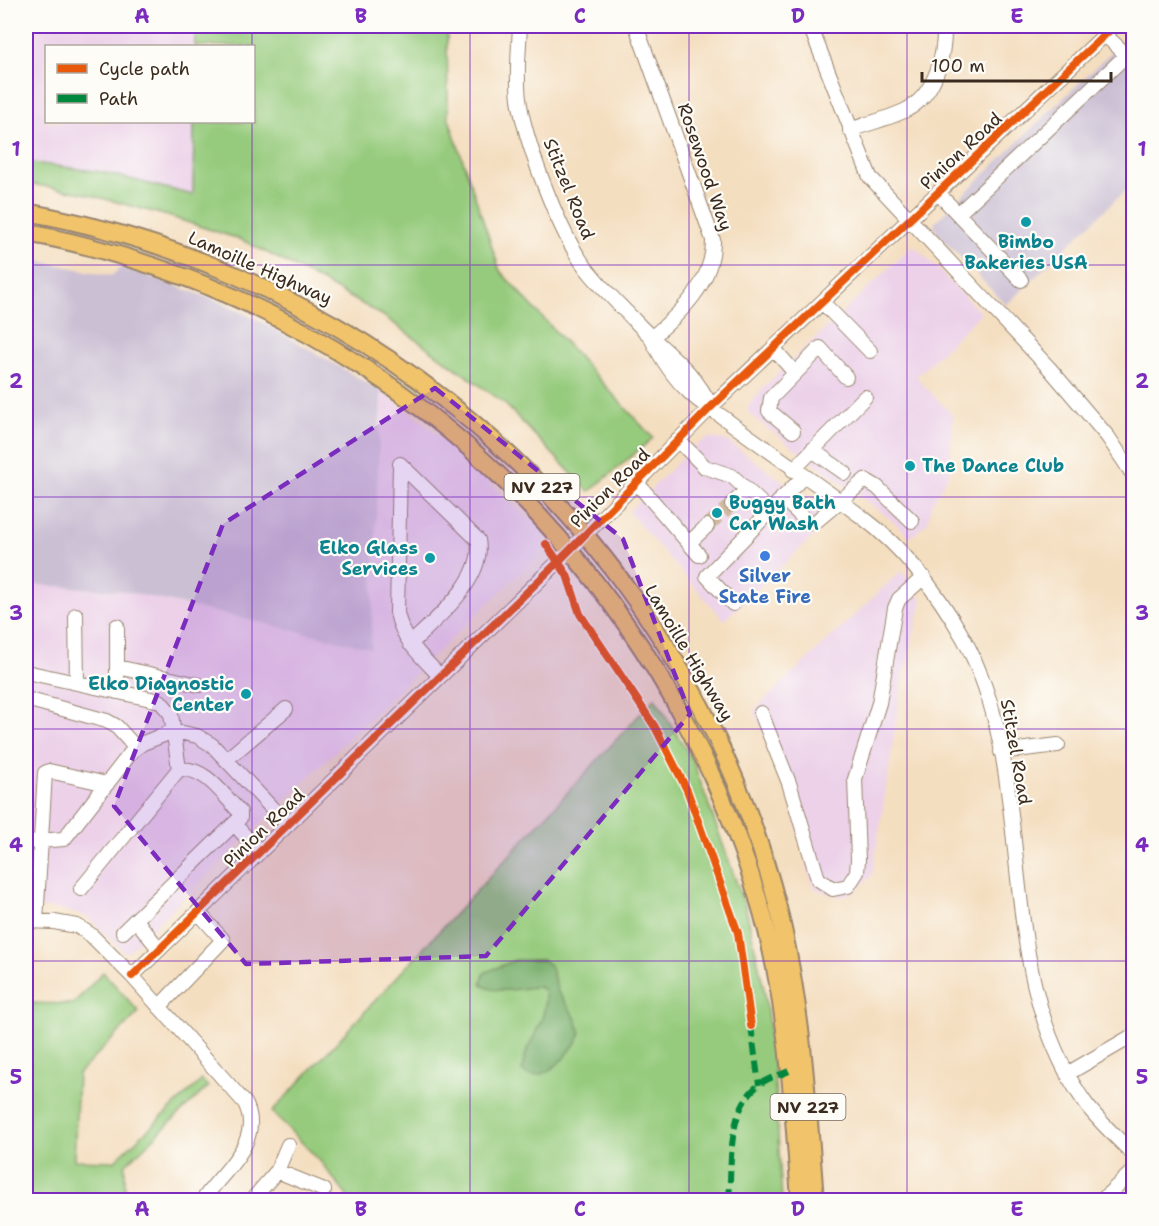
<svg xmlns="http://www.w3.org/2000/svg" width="1159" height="1226" font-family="'Shantell Sans',sans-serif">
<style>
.built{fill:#ecd1e9}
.industrial{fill:#cbbfd4}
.green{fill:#96cb7d;stroke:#687a4e;stroke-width:1.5}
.forest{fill:#78af6c;stroke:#5a6c45;stroke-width:1.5}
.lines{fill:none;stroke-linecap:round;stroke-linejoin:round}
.minor-tunnel{stroke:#cfbaa0;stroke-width:14;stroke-dasharray:14 7;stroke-linecap:butt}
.minor-casing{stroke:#98846f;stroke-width:16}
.major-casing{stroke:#98846f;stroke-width:20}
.minor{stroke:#fff;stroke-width:14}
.major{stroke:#f1c36a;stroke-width:16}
.quiet{stroke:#00873e;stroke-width:6;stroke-dasharray:12 6;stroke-linecap:butt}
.cycleway-casing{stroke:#fdfcf7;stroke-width:11}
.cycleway{stroke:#e8590c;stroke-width:8}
.marked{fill:#7b2cbf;fill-opacity:0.2;stroke:#7b2cbf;stroke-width:4.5;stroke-dasharray:12 8;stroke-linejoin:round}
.grid{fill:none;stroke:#7b2cbf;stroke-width:1.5;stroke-opacity:0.55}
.culture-dot{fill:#0f9aa8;stroke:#fdfcf7;stroke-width:2}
.shop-dot{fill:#3f7fe0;stroke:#fdfcf7;stroke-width:2}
.labels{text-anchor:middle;stroke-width:4.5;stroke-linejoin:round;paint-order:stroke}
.shield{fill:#fdfcf7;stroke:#75695f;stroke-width:1.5}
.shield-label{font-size:16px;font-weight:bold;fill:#3b2a1e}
.street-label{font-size:18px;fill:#3b2a1e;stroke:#fdfcf7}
.culture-label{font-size:18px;font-weight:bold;fill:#0d838f;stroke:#fdfcf7;text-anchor:start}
.shop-label{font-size:18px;font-weight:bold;fill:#366cbe;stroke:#fdfcf7}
.neatline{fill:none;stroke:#7b2cbf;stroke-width:2}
.grid-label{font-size:20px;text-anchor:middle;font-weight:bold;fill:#7b2cbf}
</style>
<rect width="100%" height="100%" fill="#fdfcf7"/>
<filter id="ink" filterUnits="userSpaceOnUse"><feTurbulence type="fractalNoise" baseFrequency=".0167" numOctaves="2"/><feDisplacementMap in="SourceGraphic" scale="12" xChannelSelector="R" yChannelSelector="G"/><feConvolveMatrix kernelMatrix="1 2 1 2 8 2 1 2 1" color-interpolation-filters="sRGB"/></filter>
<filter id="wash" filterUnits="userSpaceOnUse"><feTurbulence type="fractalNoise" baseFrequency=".008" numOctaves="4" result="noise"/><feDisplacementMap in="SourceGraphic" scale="24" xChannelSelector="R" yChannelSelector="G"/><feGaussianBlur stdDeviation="1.35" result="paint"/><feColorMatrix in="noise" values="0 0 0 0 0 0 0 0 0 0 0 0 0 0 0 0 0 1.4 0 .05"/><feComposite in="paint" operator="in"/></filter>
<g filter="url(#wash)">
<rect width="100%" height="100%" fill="#f4dec0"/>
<path class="built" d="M26 26H195V46H46V122H194V195L102 172 26 162Z
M911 247 918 249 981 313 916 377 953 416 949 474 931 505 928 522 911 537 884 514 755 419 748 413V406L763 388Z
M381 391 422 421 544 533 545 543 540 553 128 952H124L86 916 51 908H26V584L124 591 371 648Z
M708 438 726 440 833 518 724 620 628 512 692 448Z
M901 571 922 600 903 679 872 876 852 893 841 897 815 889 810 877 791 803 754 710Z"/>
<path class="industrial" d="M1133 31V183L1006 305 936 232 934 223Z
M26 258 111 276 122 267 213 299 258 320 381 391 371 648 124 591 26 584Z"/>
<path class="green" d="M195 26H447L448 116 500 271 653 438 589 492 504 403 382 315 301 270 242 240 168 216 83 193 26 183V162L102 172 193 195 194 122H254V46H195Z
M655 698 693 761 746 909 764 989 773 1053 782 1200H345L347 1196 320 1161 272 1112Z
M103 972 139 1012 78 1074 74 1160 114 1161 202 1080 208 1087 125 1165V1200H26V1003L73 1004Z"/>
<path class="forest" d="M515 960H543L550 965 558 992 575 1017 581 1033C574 1050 543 1088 522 1071 524 1041 551 1022 544 990L539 987C523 987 494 996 481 984L484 973Z"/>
</g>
<g filter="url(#ink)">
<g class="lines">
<path class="minor-tunnel" d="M707 526 732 504"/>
<defs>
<path id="minor" d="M520 26C519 49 516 75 519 99 525 141 557 226 581 261 596 283 618 303 636 322 664 352 694 369 711 407
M636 26 713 240C714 282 681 313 651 338
M810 26 870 177 1050 369 1108 437 1134 476
M1105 35 1134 62
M850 130C869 123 891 118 908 109 936 93 945 54 944 26
M938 193 1021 280
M958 214 1134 48
M823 303 870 351
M651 338C661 358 672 376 688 391 699 403 715 411 728 421 772 454 818 484 862 517 905 549 938 593 964 639 1042 783 988 967 1086 1104 1099 1122 1118 1138 1134 1155
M774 349 795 373
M793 431 769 411 771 398 820 348 846 377
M678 440 705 467 732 476 760 502
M812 450 845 473
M793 470 865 397
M637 483 699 555
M782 498 806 520 814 523 865 480 877 487 912 521
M732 504 747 490
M689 543 707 526
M733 604 707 576 803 477
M76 615 77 683
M117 626V692
M410 644C435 620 486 579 478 540L400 464 397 613C403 641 421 656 440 676
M117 667 199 685
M26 672 160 701 171 714 179 769 81 889
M26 699 107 721 116 726 136 748
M761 713 789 783 818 879 833 889 848 886 857 872 858 860 855 779 879 703 895 608 899 599 924 577
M174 731 197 736 212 745 288 825
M1001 752 1058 745
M226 760 286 709
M235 825 260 852
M26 842 64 839 133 750 143 743 174 731
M136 920 159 949
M26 921 54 922 77 926 91 935 132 976 245 1103C265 1142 221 1172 203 1200
M36 921 45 773 49 771 107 784
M123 932 240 818V812C222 794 206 767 179 769
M132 976 558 562 711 407 1114 26
M159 1007 223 940 198 912
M1067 1074 1134 1035
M277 1171 324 1190
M252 1200 277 1171 288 1145
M1102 1200 1134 1170"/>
<path id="major" d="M26 212C381 276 673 537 772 885 801 988 807 1094 815 1200
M26 233C70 240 114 253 156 267 452 366 677 614 762 912 788 1006 793 1104 800 1200"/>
</defs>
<use href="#minor" class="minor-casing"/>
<use href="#major" class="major-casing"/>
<use href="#minor" class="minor"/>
<use href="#major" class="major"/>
<path class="quiet" d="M751 1026 759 1085
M729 1200C732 1163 726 1105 763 1082 771 1077 781 1075 789 1071"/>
<defs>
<path id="cycleway" d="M546 544 567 575 580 614 655 727 687 790 738 933 751 1026
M132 976 558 562 711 407 1114 26"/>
</defs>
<use href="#cycleway" class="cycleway-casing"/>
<use href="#cycleway" class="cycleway"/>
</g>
</g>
<path class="marked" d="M435 388 623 539 690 714 486 956 246 964 114 806 223 524Z"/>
<path class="grid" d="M252 26V46M470 26V1200M689 26V1200M907 26V1200M252 122V1200M26 265H1134M26 497H1134M26 729H1134M26 961H1134"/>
<g class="culture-dot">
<circle cx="1026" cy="222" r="6"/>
<circle cx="910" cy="466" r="6"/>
<circle cx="717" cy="513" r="6"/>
<circle cx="430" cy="558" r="6"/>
<circle cx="246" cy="694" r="6"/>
</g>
<circle class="shop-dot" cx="765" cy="556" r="6"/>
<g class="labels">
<g class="shield">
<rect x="504.5" y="474" width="75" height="26" rx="4.5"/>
<rect x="770.5" y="1094" width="75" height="26" rx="4.5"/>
</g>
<g class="shield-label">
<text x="542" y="493">NV 227</text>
<text x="808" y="1113">NV 227</text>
</g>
<g class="street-label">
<text transform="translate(961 151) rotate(-43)" y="6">Pinion Road</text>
<text transform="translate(705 167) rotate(71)" y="6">Rosewood Way</text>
<text transform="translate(569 189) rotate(68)" y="6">Stitzel Road</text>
<text transform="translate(260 268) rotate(24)" y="6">Lamoille Highway</text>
<text transform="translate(610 488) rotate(-45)" y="6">Pinion Road</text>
<text transform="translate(689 653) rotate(59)" y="6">Lamoille Highway</text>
<text transform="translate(1016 752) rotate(80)" y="6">Stitzel Road</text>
<text transform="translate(264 828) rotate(-44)" y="6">Pinion Road</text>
</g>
<g class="culture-label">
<text x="1026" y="248" text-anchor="middle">Bimbo<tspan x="1026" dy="21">Bakeries USA</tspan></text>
<text x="922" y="472">The Dance Club</text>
<text x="729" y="509">Buggy Bath<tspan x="729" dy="21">Car Wash</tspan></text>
<text x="418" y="554" text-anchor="end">Elko Glass<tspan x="418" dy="21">Services</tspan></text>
<text x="234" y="690" text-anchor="end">Elko Diagnostic<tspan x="234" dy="21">Center</tspan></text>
</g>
<g class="shop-label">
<text x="765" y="582">Silver<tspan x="765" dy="21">State Fire</tspan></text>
</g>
</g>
<rect width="1159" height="1226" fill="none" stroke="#fdfcf7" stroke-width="66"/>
<rect x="45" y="45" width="210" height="78" fill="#fdfcf7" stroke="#afa8a0" stroke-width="1.5"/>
<rect x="57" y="64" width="30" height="9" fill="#e8590c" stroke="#afa8a0" stroke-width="1.5"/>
<text x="99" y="75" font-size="18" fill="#3b2a1e">Cycle path</text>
<rect x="57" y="94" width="30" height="9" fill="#00873e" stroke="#afa8a0" stroke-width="1.5"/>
<text x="99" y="105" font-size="18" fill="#3b2a1e">Path</text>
<path d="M922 72v9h189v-9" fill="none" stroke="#3b2a1e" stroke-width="3"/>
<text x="931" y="72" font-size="18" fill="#3b2a1e" stroke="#fdfcf7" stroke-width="4.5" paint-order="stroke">100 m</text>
<rect x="33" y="33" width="1093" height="1160" class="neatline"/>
<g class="grid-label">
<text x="142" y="23">A</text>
<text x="361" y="23">B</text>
<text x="580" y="23">C</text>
<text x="798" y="23">D</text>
<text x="1017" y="23">E</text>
<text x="16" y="156">1</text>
<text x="1142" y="156">1</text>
<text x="16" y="388">2</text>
<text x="1142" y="388">2</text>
<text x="16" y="620">3</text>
<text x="1142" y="620">3</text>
<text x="16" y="852">4</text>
<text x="1142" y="852">4</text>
<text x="16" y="1084">5</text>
<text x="1142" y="1084">5</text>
<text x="142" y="1216">A</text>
<text x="361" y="1216">B</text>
<text x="580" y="1216">C</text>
<text x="798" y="1216">D</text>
<text x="1017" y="1216">E</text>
</g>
</svg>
